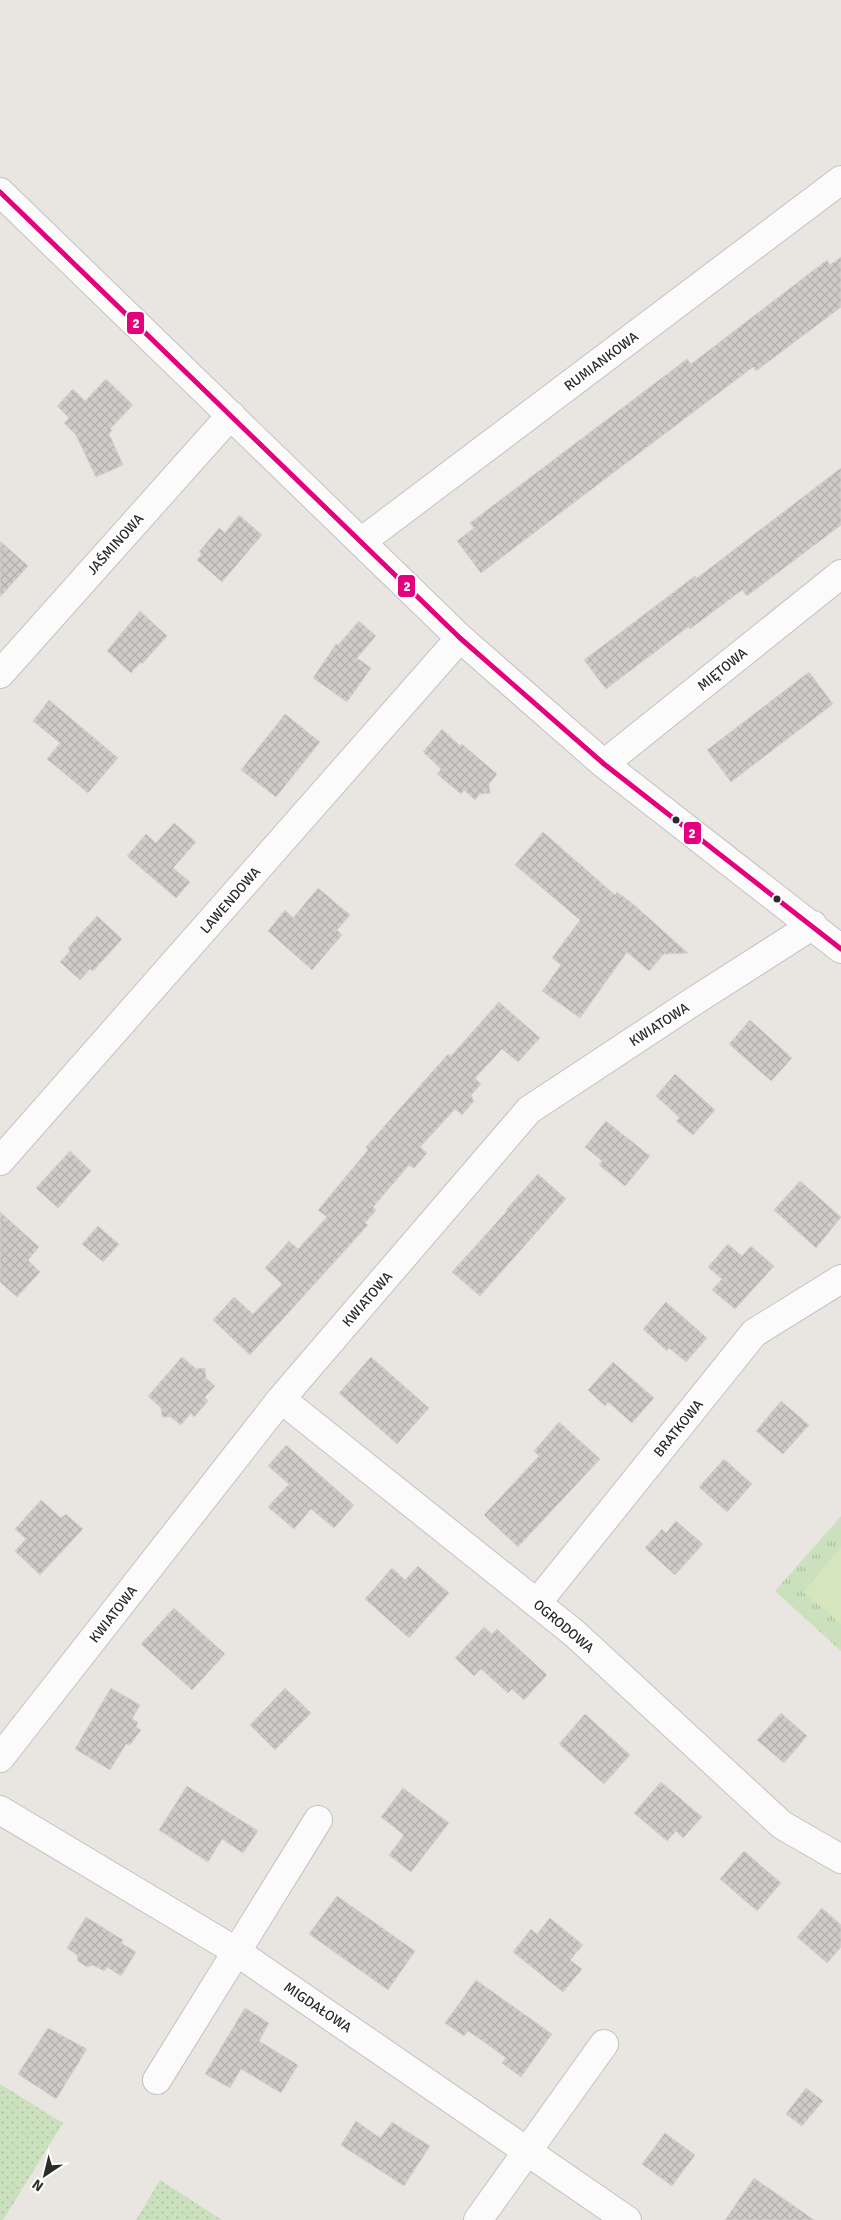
<svg xmlns="http://www.w3.org/2000/svg" width="841" height="2220" font-family="Signika,sans-serif">
<style>
.grass{fill:url(#grass-dots)}
.park{fill:url(#park-tufts)}
.pitch{fill:#d5e5bc}
.building{fill:url(#building-cross-hatch);stroke:#d4d1ce}
.lines{fill:none;stroke-linecap:round;stroke-linejoin:round}
.minor-casing{stroke:#c3c2c1;stroke-width:30}
.minor{stroke:#fcfbfb;stroke-width:28}
.bus-1-casing{stroke:#fff;stroke-width:9}
.bus-1{stroke:#e5007d;stroke-width:5}
.bus-dot{fill:#2b2b2b;stroke:#fff;stroke-width:2}
.labels{text-anchor:middle;stroke-width:4;stroke-linejoin:round;paint-order:stroke}
.street-label{font-size:14px;fill:#2b2b2b;stroke:#fff}
.line-badge{stroke:#fff;stroke-width:2}
.badge-label{font-size:14px;text-anchor:middle;font-weight:bold;fill:#fff}
</style>
<defs>
<pattern id="grass-dots" width="8" height="8" patternUnits="userSpaceOnUse" patternTransform="scale(1.25)"><rect width="8" height="8" fill="#cbe1be"/><path d="M2 2h.1M6 6h.1" fill="none" stroke="#aec1a3" stroke-width="1.8" stroke-linecap="round"/></pattern>
<pattern id="park-tufts" width="24" height="20" patternUnits="userSpaceOnUse" patternTransform="scale(1.25)"><rect width="24" height="20" fill="#cbe1be"/><path d="M3 7l-1-3M5 7V3M7 7l1-3M15 17l-1-3M17 17v-4M19 17l1-3" fill="none" stroke="#aec1a3"/></pattern>
<pattern id="building-cross-hatch" width="8" height="8" patternUnits="userSpaceOnUse" patternTransform="scale(1.25)"><rect width="8" height="8" fill="#ceccc9"/><path d="M0 0l8 8M0 8l8-8" fill="none" stroke="#b1afad"/></pattern>
</defs>
<rect width="100%" height="100%" fill="#e9e6e2"/>
<path class="grass" d="M0 2084 63 2123 3 2220H0Z
M160 2180 222 2220H136Z"/>
<path class="park" d="M841 1516V1651L775 1591Z"/>
<path class="pitch" d="M841 1547V1624L803 1592Z"/>
<path class="building" d="M841 257V307L756 371 753 367 481 573 457 541 474 528 470 523 687 359 691 364 827 260 830 265Z
M106 379 133 405 110 429 112 430 109 434 123 465 96 477 76 435 64 423 69 418 57 406 73 389 85 401Z
M841 468V525L747 596 742 590 690 629 688 627 606 689 584 660 695 576 697 578Z
M239 515 262 535 222 582 197 560 202 554 199 552 219 528 225 533Z
M0 541 28 566 0 597Z
M140 611 167 636 142 664 141 662 131 673 107 651Z
M359 621 376 636 357 658 371 668 347 702 313 678 336 644 338 645Z
M809 672 833 704 731 782 707 750Z
M49 700 118 758 88 793 47 759 60 743 33 721Z
M285 714 320 742 276 797 241 770Z
M442 729 460 746 462 744 497 774 489 784 490 793 480 794 475 800 464 790 461 794 437 774 441 769 423 752Z
M174 823 196 842 173 868 190 882 176 898 127 856 146 834 156 843Z
M543 832 615 895 617 892 633 904 688 953 664 954 649 971 627 952 580 1018 542 991 561 965 552 958 580 920 515 865Z
M318 888 350 915 337 930 342 935 312 970 268 931 285 910 293 918Z
M97 916 122 939 93 971 90 969 80 980 60 962 70 951 68 948Z
M499 1002 540 1038 518 1062 502 1049 475 1078 481 1084 471 1095 474 1101 462 1115 455 1109 420 1147 427 1153 414 1168 409 1165 373 1207 376 1210 365 1223 368 1225 250 1355 213 1320 234 1297 253 1314 282 1284 265 1268 289 1241 298 1249 327 1217 318 1210 368 1150 366 1147 448 1054 451 1056Z
M750 1020 792 1058 771 1081 729 1044Z
M675 1074 715 1110 693 1135 676 1121 680 1118 656 1096Z
M606 1121 650 1156 625 1186 599 1165 602 1161 585 1147Z
M70 1151 91 1171 58 1208 36 1188Z
M538 1174 566 1199 480 1296 452 1272 507 1211 506 1210Z
M800 1181 841 1217 816 1248 774 1210Z
M0 1212 39 1247 28 1260 40 1272 17 1297 0 1282Z
M98 1226 119 1244 103 1262 82 1244Z
M728 1244 742 1256 751 1246 774 1266 735 1309 712 1290 722 1279 708 1267Z
M666 1302 707 1338 686 1362 669 1348 667 1351 643 1329Z
M182 1357 196 1369 205 1368 206 1378 215 1386 205 1397 208 1401 194 1417 191 1413 181 1425 171 1417H162L161 1408 148 1396Z
M371 1357 429 1408 397 1444 339 1393Z
M613 1362 654 1398 632 1423 608 1402 605 1406 588 1390Z
M781 1401 809 1425 783 1454 756 1431Z
M559 1422 600 1459 518 1547 484 1515 539 1456 534 1451Z
M286 1445 354 1505 334 1528 311 1509 294 1529 268 1507 289 1484 268 1466Z
M724 1459 752 1484 727 1512 699 1487Z
M41 1500 61 1518 66 1514 83 1529 40 1575 15 1551 26 1539 15 1529Z
M676 1521 703 1544 675 1575 645 1548 662 1529 666 1533Z
M418 1566 449 1593 409 1638 365 1599 392 1568 405 1580Z
M174 1608 225 1654 192 1690 141 1644Z
M484 1627 492 1634 497 1629 547 1675 524 1700 512 1689 508 1693 481 1669 474 1676 455 1658Z
M111 1688 140 1705 132 1719 138 1722 136 1727 141 1730 130 1745 126 1744 110 1770 75 1749Z
M285 1688 311 1713 275 1750 250 1725Z
M781 1713 807 1736 784 1763 757 1740Z
M585 1714 630 1755 604 1784 559 1744Z
M661 1782 702 1817 683 1838 676 1831 667 1841 634 1813Z
M187 1786 258 1831 243 1853 222 1839 208 1862 159 1830Z
M403 1788 449 1823 411 1872 389 1855 404 1835 381 1817Z
M744 1851 781 1883 757 1911 720 1879Z
M337 1896 415 1951 388 1990 309 1934Z
M822 1908 841 1925V1947L827 1963 797 1937Z
M86 1917 123 1940 121 1943 136 1952 121 1976 107 1967 104 1971 93 1965 87 1967 78 1961 77 1955 67 1948Z
M550 1918 583 1945 570 1960 582 1969 563 1992 513 1952 531 1929 537 1934Z
M476 1980 552 2034 521 2077 502 2063 506 2058 487 2044 468 2031 464 2036 445 2023Z
M245 2008 269 2023 259 2041 298 2065 281 2093 241 2069 230 2088 205 2074Z
M48 2028 87 2049 56 2099 18 2074Z
M806 2088 823 2101 802 2126 786 2114Z
M356 2121 380 2138 392 2122 430 2146 404 2186 341 2145Z
M665 2133 695 2155 672 2186 642 2164Z
M754 2178 814 2220H725Z"/>
<g class="lines">
<defs>
<path id="minor" d="M0 192 460 638 604 764 841 949
M361 542 841 180
M0 674 231 415
M604 764 841 574
M0 1161 460 638
M281 1399 574 1633 782 1825 841 1859
M537 1603 754 1333 841 1279
M0 1758 281 1399 529 1110 691 1003 813 925
M0 1810 234 1950 627 2220
M157 2080 318 1820
M478 2220 604 2044"/>
</defs>
<use href="#minor" class="minor-casing"/>
<use href="#minor" class="minor"/>
<defs>
<path id="bus-1" d="M0 192 460 638 604 764 841 949"/>
</defs>
<use href="#bus-1" class="bus-1-casing"/>
<use href="#bus-1" class="bus-1"/>
</g>
<g class="bus-dot">
<circle cx="676" cy="820" r="4.5"/>
<circle cx="777" cy="899" r="4.5"/>
</g>
<g class="labels">
<g class="street-label">
<text transform="translate(601 361) rotate(-37)" y="5">RUMIANKOWA</text>
<text transform="translate(115 544) rotate(-48)" y="5">JAŚMINOWA</text>
<text transform="translate(722 669) rotate(-39)" y="5">MIĘTOWA</text>
<text transform="translate(230 900) rotate(-49)" y="5">LAWENDOWA</text>
<text transform="translate(659 1024) rotate(-33)" y="5">KWIATOWA</text>
<text transform="translate(367 1299) rotate(-49)" y="5">KWIATOWA</text>
<text transform="translate(678 1428) rotate(-51)" y="5">BRATKOWA</text>
<text transform="translate(113 1614) rotate(-52)" y="5">KWIATOWA</text>
<text transform="translate(564 1626) rotate(40)" y="5">OGRODOWA</text>
<text transform="translate(318 2007) rotate(34)" y="5">MIGDAŁOWA</text>
</g>
</g>
<g class="line-badge">
<rect x="126" y="311" width="19" height="24" rx="5" fill="#e5007d"/>
<rect x="397" y="574" width="19" height="24" rx="5" fill="#e5007d"/>
<rect x="683" y="821" width="19" height="24" rx="5" fill="#e5007d"/>
</g>
<g class="badge-label">
<text x="136" y="328">2</text>
<text x="407" y="591">2</text>
<text x="692" y="838">2</text>
</g>
<g transform="translate(45 2175) rotate(215)" stroke="#ffffff" stroke-width="4" paint-order="stroke">
<path d="M0-4L9 19L0 12L-9 19Z" fill="#2b2b2b"/>
<text y="-8" font-size="14" font-weight="bold" text-anchor="middle" fill="#2b2b2b">N</text>
</g>
</svg>
